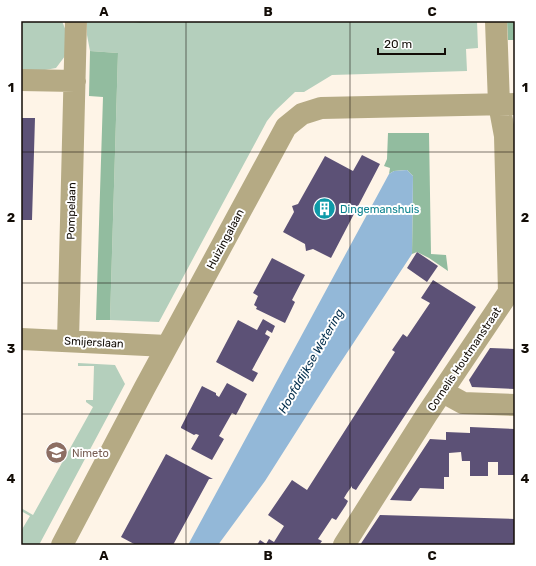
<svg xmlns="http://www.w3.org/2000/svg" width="536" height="566" font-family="Rubik,sans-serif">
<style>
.green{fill:#b4cfbc}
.forest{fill:#92bc9f}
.water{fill:#93b8d8}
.building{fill:#5c5176}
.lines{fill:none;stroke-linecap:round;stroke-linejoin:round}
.street{stroke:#b5aa84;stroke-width:22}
.grid{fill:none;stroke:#130d07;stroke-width:1;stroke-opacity:0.55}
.labels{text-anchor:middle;stroke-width:4;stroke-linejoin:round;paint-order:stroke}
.culture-label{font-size:11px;fill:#0d838f;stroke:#fff;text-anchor:start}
.street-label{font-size:11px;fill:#130d07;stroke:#fff}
.education-label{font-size:11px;fill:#785e54;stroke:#fff;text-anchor:start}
.water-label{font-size:12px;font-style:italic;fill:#002c4a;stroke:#fff}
.neatline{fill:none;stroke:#130d07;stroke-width:1.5}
.grid-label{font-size:13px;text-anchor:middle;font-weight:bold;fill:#130d07}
</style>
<rect width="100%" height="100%" fill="#fef4e7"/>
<path class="green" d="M21 21H62L66 31 65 56 56 68 45 70H21Z
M87 21H119L140 23 255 21H477L478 48 466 49 467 71 332 75 304 92H295L275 111 267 121 159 322 110 320 118 53 90 51 87 35Z
M78 363 115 365 125 384 39 545H21V531L30 516 21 511V508L33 515 93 407 86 402V400H93L94 366H78Z"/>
<path class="forest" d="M119 21H255L140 23Z
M507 21H515V40H508Z
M90 51 118 53 110 320H96L103 97 89 96Z
M388 133H429L431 254 446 255 448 271 429 258 417 252 412 254 413 176 407 170 394 171 389 174 390 168 384 166 387 159Z"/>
<path class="water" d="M407 170 413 176 412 254 333 374 265 481 218 545H188L389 174 394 171Z"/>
<path class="building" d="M21 118H35L32 220H21Z
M362 155 380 164 331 258 313 249 306 251 305 244 283 232 294 212 292 206 298 204 325 156 353 171Z
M417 252 438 266 427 282 407 268Z
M272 258 305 275 292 300 295 302 285 323 256 309 257 307 254 305 258 296 253 293Z
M433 280 476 307 356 490 352 488V486L347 493 344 498 348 501 346 505 336 520 332 518 318 539 322 541 319 545H257L260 540 266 544 269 539 274 542 284 526 268 515 292 480 307 490 395 352 392 350 403 334 407 337 430 303 421 298Z
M263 319 275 326 272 333 267 330 265 334 270 337 252 370 258 373 253 382 216 362 238 320 257 330Z
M490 348 515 349V389L472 387 469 380Z
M227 383 247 394 236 415 232 413 219 436 224 439 212 460 191 449 199 435 196 434 194 435 181 428V427L202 386 216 393V395L219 397Z
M470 427 515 429V469H514V475H498V462H488V476H470V461H462L461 452 449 453V477H444V489L420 488 411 501 390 500 430 439 446 440V432L470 433Z
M166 454 213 479H209L173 545H136L121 537Z
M380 515 515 519V545H360Z"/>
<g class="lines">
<path class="street" d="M21 80 75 81
M21 339 167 346
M68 341 76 21
M443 392 463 403 515 405
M62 545 144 389 286 127 302 114 321 108 515 104
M344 545 427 414 509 292 505 136 499 104 496 21"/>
</g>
<path class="grid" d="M186 21V545M350 21V545M21 152H515M21 283H515M21 414H515"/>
<defs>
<symbol id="building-disc" viewBox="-11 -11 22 22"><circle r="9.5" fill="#0f9aa8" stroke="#fff"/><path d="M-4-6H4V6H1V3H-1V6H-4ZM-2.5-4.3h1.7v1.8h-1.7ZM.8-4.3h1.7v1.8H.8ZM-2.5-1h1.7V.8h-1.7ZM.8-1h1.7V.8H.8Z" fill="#fff"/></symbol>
<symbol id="university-disc" viewBox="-11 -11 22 22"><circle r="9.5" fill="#8d6e63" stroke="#fff"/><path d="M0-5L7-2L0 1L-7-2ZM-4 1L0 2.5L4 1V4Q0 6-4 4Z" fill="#fff"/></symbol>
</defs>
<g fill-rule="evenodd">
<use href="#building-disc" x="312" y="196" width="25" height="25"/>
<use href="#university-disc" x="44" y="440" width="25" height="25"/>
</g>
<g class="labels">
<g class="culture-label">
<text x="340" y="213">Dingemanshuis</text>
</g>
<g class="street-label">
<text transform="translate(71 211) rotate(-89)" y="4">Pompelaan</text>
<text transform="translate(225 239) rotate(-62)" y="4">Huizingalaan</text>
<text transform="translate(94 342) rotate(3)" y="4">Smijerslaan</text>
<text transform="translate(464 359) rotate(-56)" y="4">Cornelis Houtmanstraat</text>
</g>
<g class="education-label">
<text x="72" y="457">Nimeto</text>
</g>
<g class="water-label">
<text transform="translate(311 361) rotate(-60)" y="4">Hoofddijkse Wetering</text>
</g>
</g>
<rect width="536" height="566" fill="none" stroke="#ffffff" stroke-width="44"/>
<path d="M378 48v6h67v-6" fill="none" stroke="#130d07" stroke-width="2"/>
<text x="384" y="48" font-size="12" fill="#130d07" stroke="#ffffff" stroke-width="3" paint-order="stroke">20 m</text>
<rect x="22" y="22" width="492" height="522" class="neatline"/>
<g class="grid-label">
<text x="104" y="16">A</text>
<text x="268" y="16">B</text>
<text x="432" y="16">C</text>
<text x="11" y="92">1</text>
<text x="525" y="92">1</text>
<text x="11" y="222">2</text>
<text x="525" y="222">2</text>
<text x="11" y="353">3</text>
<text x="525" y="353">3</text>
<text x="11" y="483">4</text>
<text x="525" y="483">4</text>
<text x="104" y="560">A</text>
<text x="268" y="560">B</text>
<text x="432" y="560">C</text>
</g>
</svg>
